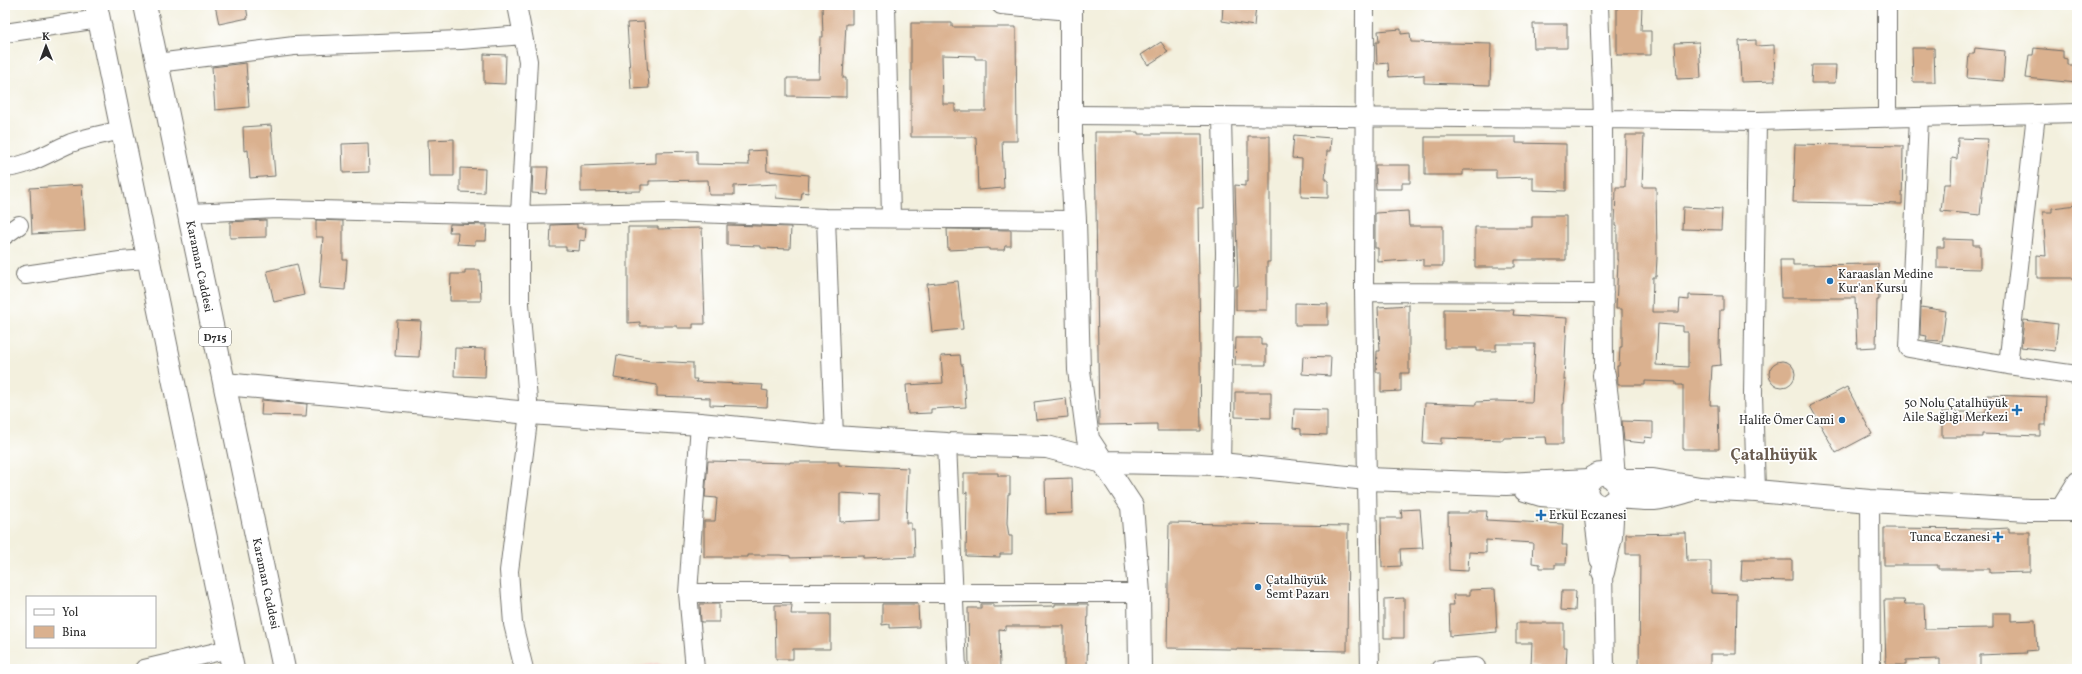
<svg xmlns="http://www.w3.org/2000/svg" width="2082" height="674" font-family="Vollkorn,serif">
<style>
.built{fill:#f7d0cc}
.building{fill:#dab18f;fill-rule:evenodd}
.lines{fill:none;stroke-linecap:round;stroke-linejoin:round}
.minor-casing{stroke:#71706a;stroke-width:20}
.tertiary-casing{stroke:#71706a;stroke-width:24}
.trunk-casing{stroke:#71706a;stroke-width:24}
.minor{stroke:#fff;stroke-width:18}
.tertiary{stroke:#fff;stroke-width:22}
.trunk{stroke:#fff;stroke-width:22}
.poi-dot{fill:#1f6fb2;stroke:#fff;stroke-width:1.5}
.labels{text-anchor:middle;stroke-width:3.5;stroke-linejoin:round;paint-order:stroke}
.shield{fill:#fff;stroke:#6b6b6b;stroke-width:1}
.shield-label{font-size:11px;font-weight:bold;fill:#2b2b2b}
.street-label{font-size:12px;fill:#2b2b2b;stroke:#fff}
.poi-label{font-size:12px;fill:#2b2b2b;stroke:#fff;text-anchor:start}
.district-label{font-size:16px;font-weight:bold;fill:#685a4e;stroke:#fff}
</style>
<rect width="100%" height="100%" fill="#fff"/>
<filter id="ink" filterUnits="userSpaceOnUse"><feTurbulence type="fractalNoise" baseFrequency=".025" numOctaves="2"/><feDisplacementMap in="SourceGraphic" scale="8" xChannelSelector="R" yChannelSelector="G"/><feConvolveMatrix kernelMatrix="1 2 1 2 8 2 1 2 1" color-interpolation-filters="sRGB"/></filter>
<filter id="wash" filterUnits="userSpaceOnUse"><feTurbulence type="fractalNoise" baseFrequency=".012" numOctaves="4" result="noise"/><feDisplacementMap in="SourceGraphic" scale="16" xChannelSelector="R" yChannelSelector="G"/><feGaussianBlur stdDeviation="0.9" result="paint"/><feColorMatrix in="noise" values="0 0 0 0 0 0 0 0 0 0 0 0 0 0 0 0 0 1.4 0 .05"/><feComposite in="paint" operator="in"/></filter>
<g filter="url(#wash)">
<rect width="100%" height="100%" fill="#f3f0de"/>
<path class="built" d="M656 663 670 665 673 669H626Z"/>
<g id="blocks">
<path class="building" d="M215 5H246L248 18 219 24Z
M822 5H852V24H846L843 78H846V97L787 96V78H819L820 37H823Z
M1223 5H1256L1254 26 1222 21Z
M1617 5H1642L1641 31H1651V55H1617Z
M644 22 649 88 631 89 627 23Z
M911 23H952V27H1016L1017 141H1002L1004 188 978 190 976 137H911ZM942 55 975 56V59H986V111H955V104H943Z
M1533 24H1567V48H1534Z
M1401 29V34L1410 33 1411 42 1491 44 1490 85 1424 83V75L1389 77 1388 63 1377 64 1376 42H1379L1378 31Z
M1756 40V46L1774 45 1775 81 1741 82 1739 41Z
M1161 42 1168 52 1148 65 1141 55Z
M1699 42 1701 78 1677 79 1675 43Z
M1912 48H1934L1935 82H1913Z
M1975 48 2005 51 2003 81 1967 78 1969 54H1974Z
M2034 48 2063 51V58L2067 59V65H2077V83L2026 78 2029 55H2033Z
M484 54 506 55 505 84 484 83Z
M246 63 249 107 215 110 212 67Z
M1812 65H1836L1835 83H1811Z
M271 125 275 176 250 178 248 150 244 151 243 127Z
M1095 132H1138V134H1202L1203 208H1198L1201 431H1157V424L1099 425Z
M1294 135 1331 138 1330 151H1327L1325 180H1328V198L1301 197 1302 159 1292 158Z
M1626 135H1644L1642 187H1656L1657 257 1656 277H1653L1652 312H1679L1680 299 1689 300V295L1723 296V310H1720L1719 348H1720L1721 365 1712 366 1710 405H1718L1719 449H1683V385H1676V382L1645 381V385H1618L1617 366H1619L1620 347H1622V309H1616L1618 260H1617V226H1615L1616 187H1625ZM1658 324 1683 326V332H1688V367L1656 365Z
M1248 136H1270V262H1267V310H1236V286H1238L1235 185 1245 186V182H1248Z
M1425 137H1516V143L1566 144V191L1533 190V177L1496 178V170H1463V175H1425Z
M1958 138 1988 139 1980 215 1941 211 1944 184H1951L1952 158 1957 159Z
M454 139V176H429L428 140Z
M368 143 369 172 343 173 342 144Z
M1795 144 1903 146 1902 204 1793 202Z
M766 150 767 171 809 175 808 193 802 192 801 200 776 198 777 184 734 186V195H709L708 180 649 181V185H641V191L581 192V166L656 163V152L697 151V164L749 165 748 151Z
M1375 165H1410V183H1402V189H1376Z
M533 167H548L546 194 532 193Z
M460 168 485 169 484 193 460 192Z
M82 185 85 231 32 234 30 188Z
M2077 205V278H2037V255L2046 256 2043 212H2052V208Z
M1683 207 1722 209 1721 230 1682 229Z
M1408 211 1409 226H1443V266H1423V259L1378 262V248H1375V213Z
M1532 216H1566V260H1515V267H1475V227H1532Z
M266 220V237L230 238V222Z
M316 220 343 221V260H347L345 290 319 288 323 237H316Z
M450 224 487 225 486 241H475V245L457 244 458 232H449Z
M577 224V228H586L585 241 580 240 579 251 566 250V247H550L551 225Z
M727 225 791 227 790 249 761 248V246L727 245Z
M628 227H658V229L702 228 705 324H693V328H677V326H640V322L628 323Z
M947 229 1011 230V246H1005L1004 250H989V248L948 250Z
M1944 239 1973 240V245H1980V269L1937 268V247H1944Z
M1780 260H1793V265L1878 264 1879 300H1877L1876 347 1857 348 1855 298H1781Z
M297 264 304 295 274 302 267 271Z
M465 270H480L481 301H450L451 274H465Z
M958 281 963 329 932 332 927 284Z
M1295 303 1328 304V325H1295Z
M1409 305V373H1401V391L1381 392V372H1376L1377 351H1380L1378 307Z
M1921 307 1946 311 1942 341 1926 340 1927 336 1920 335Z
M1444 309 1514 310 1513 315 1567 318 1564 380H1566L1564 404H1563V444H1547L1546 437 1503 438V440L1441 438V444L1423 443 1425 403 1476 405V402L1497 401 1532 402 1535 344H1496V351H1477V348H1444Z
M397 320 421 321 419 357 395 356Z
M2024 320 2058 324 2055 351 2021 347Z
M1236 338H1261V345H1266V365H1235Z
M455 348 486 349 485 377 454 376Z
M617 355 651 361 693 363V379H697L696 382 763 385 762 390 768 391 767 407 710 405V398L657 396V385L614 378Z
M960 355 961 365H963L966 407 931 409V413L908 414 906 385 943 383 941 356Z
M1303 356 1331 357 1330 376 1302 374Z
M1769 374a13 13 0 1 1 26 0a13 13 0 1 1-26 0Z
M1847 387 1872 434 1836 453 1810 406Z
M1235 392H1271V418L1235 417Z
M1987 395 2047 397 2046 425H2040V436L1982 434V437H1942V412H1986Z
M1066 398 1068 417 1036 420 1034 402Z
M262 400 307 404 306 416 261 415Z
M1294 409 1327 410V435L1301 434V429L1293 428Z
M1622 421 1653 422V438L1645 437 1644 443 1624 441Z
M708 461 790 463V462H839V465L908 468 906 523H911V529H914L915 557 864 559V556L790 558V556L780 555H748V557H704V521H715L717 498 705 497ZM840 493 879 495V520L840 522Z
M964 473H998V476H1010V494H1008L1007 523 1009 536H1012V554H1000V557L966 556 967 492 964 493Z
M1072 478 1073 513 1046 514 1045 479Z
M1420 509 1423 548 1400 549 1401 566 1382 567 1381 518H1402L1401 510Z
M1469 511H1487L1486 520 1563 524 1562 545H1567L1566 564H1555V568H1540V564L1532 563 1533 543 1486 540V553L1469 552 1468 571 1449 570 1448 513H1469Z
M1169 523 1348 526 1347 651 1167 648Z
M1884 528 1990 529 2009 528V532H2030V572L1990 573V569H1938V565H1884Z
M1686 533 1687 561H1711V593L1737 594 1736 654H1710V669H1639L1640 554H1626V534Z
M1742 560H1792V581L1741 580Z
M1495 589 1497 632 1450 636 1449 605H1454L1453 595H1470V590Z
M1562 591H1576L1575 611 1561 610Z
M1404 598V638H1384V599Z
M1884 600H1904L1905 604H1924L1925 629 1993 628V613H2011V621L2035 620 2037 650 2026 651 2027 653 1980 655V668H1940V659L1906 660V665H1886Z
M700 604H719V622H701Z
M882 604H918L919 627 890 628V624L882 625Z
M981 604H993V607L1055 606V604H1088L1087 669H1064V626H1006V630L999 629 1000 669H969L968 608H981Z
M775 605H792L791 614H830V649H793V659H776Z
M1516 623H1564V647H1567L1566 668 1539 669V666H1531L1532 643H1516Z"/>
</g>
</g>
<g filter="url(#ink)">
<use href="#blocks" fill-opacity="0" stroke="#71706a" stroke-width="1"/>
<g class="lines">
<defs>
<path id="minor" d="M517 5 528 61 520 215V304L529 413 509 571 513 624 524 669
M886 5 891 218
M1001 5 1071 11
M1365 5 1364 292 1370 669
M1599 5 1603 119 1604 375
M1887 5V118
M5 33 99 19
M157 63 294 46 461 40 523 35
M1071 115 1603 119 1757 121 2077 113
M1919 117 1909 348 2008 365 2077 375
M5 168C30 166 49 152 71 143 87 137 105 134 122 130
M189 213 277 209 520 215 668 212 826 218 1075 220
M826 218 834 437
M5 235 19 225
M25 275 120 261 148 259
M1364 292 1604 293
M2008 365 2036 114
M947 444 957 669
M1221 464 1225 253 1222 117
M1756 491 1753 394 1757 121
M1870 501 1871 669
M2059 510 2077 481
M1603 572 1605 669
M688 593H1139
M144 669 229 649
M695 669 688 593 700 424
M1440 669 1476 667V669"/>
<path id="tertiary" d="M1071 5V150L1075 220 1079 370 1088 439 1132 506 1139 593 1140 669
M1604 375 1609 413 1614 478
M225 384 529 413 700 424 834 437 947 444 1047 447 1103 462 1221 464 1367 479 1506 484 1590 480
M1616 480H1653L1700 488 1756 491 1870 501 2029 510H2077
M1525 490 1541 495 1590 499
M1617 499C1625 475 1594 464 1587 486 1584 497 1595 508 1607 506 1611 504 1613 501 1617 499 1624 496 1644 500 1654 499 1665 498 1678 494 1689 491
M1594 503 1601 559
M1603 572 1611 537 1613 502"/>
<g id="trunk">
<path d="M96 5 233 669"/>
<path id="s1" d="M145 5 284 669"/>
</g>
</defs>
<use href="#minor" class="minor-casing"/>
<use href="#tertiary" class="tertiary-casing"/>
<use href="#trunk" class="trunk-casing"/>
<use href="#minor" class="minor"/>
<use href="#tertiary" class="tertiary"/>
<use href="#trunk" class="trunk"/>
</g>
</g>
<g class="poi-dot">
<circle cx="1830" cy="281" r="4"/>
<path d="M2015 404h4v4h4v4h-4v4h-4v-4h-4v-4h4z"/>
<circle cx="1842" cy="420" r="4"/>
<path d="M1539 509h4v4h4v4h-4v4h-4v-4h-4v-4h4z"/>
<path d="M1996 531h4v4h4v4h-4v4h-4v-4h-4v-4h4z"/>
<circle cx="1258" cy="587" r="4"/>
</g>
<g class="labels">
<rect class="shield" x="199" y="328" width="32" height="18" rx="3"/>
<g class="shield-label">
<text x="215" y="341">D715</text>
</g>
<g class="street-label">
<text dy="4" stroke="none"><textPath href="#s1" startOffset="267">Karaman Caddesi</textPath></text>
<text dy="4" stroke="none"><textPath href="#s1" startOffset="591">Karaman Caddesi</textPath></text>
</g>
<g class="poi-label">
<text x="1838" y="278">Karaaslan Medine<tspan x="1838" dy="14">Kur'an Kursu</tspan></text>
<text x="2008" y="407" text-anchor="end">50 Nolu Çatalhüyük<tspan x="2008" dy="14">Aile Sağlığı Merkezi</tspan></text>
<text x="1834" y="424" text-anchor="end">Halife Ömer Cami</text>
<text x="1549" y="519">Erkul Eczanesi</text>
<text x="1990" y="541" text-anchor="end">Tunca Eczanesi</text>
<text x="1266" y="584">Çatalhüyük<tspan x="1266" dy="14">Semt Pazarı</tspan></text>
</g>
<g class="district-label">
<text x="1774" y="460">Çatalhüyük</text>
</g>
</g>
<rect width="2082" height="674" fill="none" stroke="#fff" stroke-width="20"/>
<rect x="26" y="596" width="130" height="52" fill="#ffffff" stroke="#aaaaaa"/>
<rect x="34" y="609" width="20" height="6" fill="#ffffff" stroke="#aaaaaa"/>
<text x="62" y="616" font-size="12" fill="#2b2b2b">Yol</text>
<rect x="34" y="626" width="20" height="12" fill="#dab18f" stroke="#aaaaaa"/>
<text x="62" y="636" font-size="12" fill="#2b2b2b">Bina</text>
<g transform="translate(46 46) rotate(359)" stroke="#ffffff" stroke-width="3" paint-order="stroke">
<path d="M0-3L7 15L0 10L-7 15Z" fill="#2b2b2b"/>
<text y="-6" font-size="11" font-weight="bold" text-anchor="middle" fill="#2b2b2b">K</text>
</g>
</svg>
